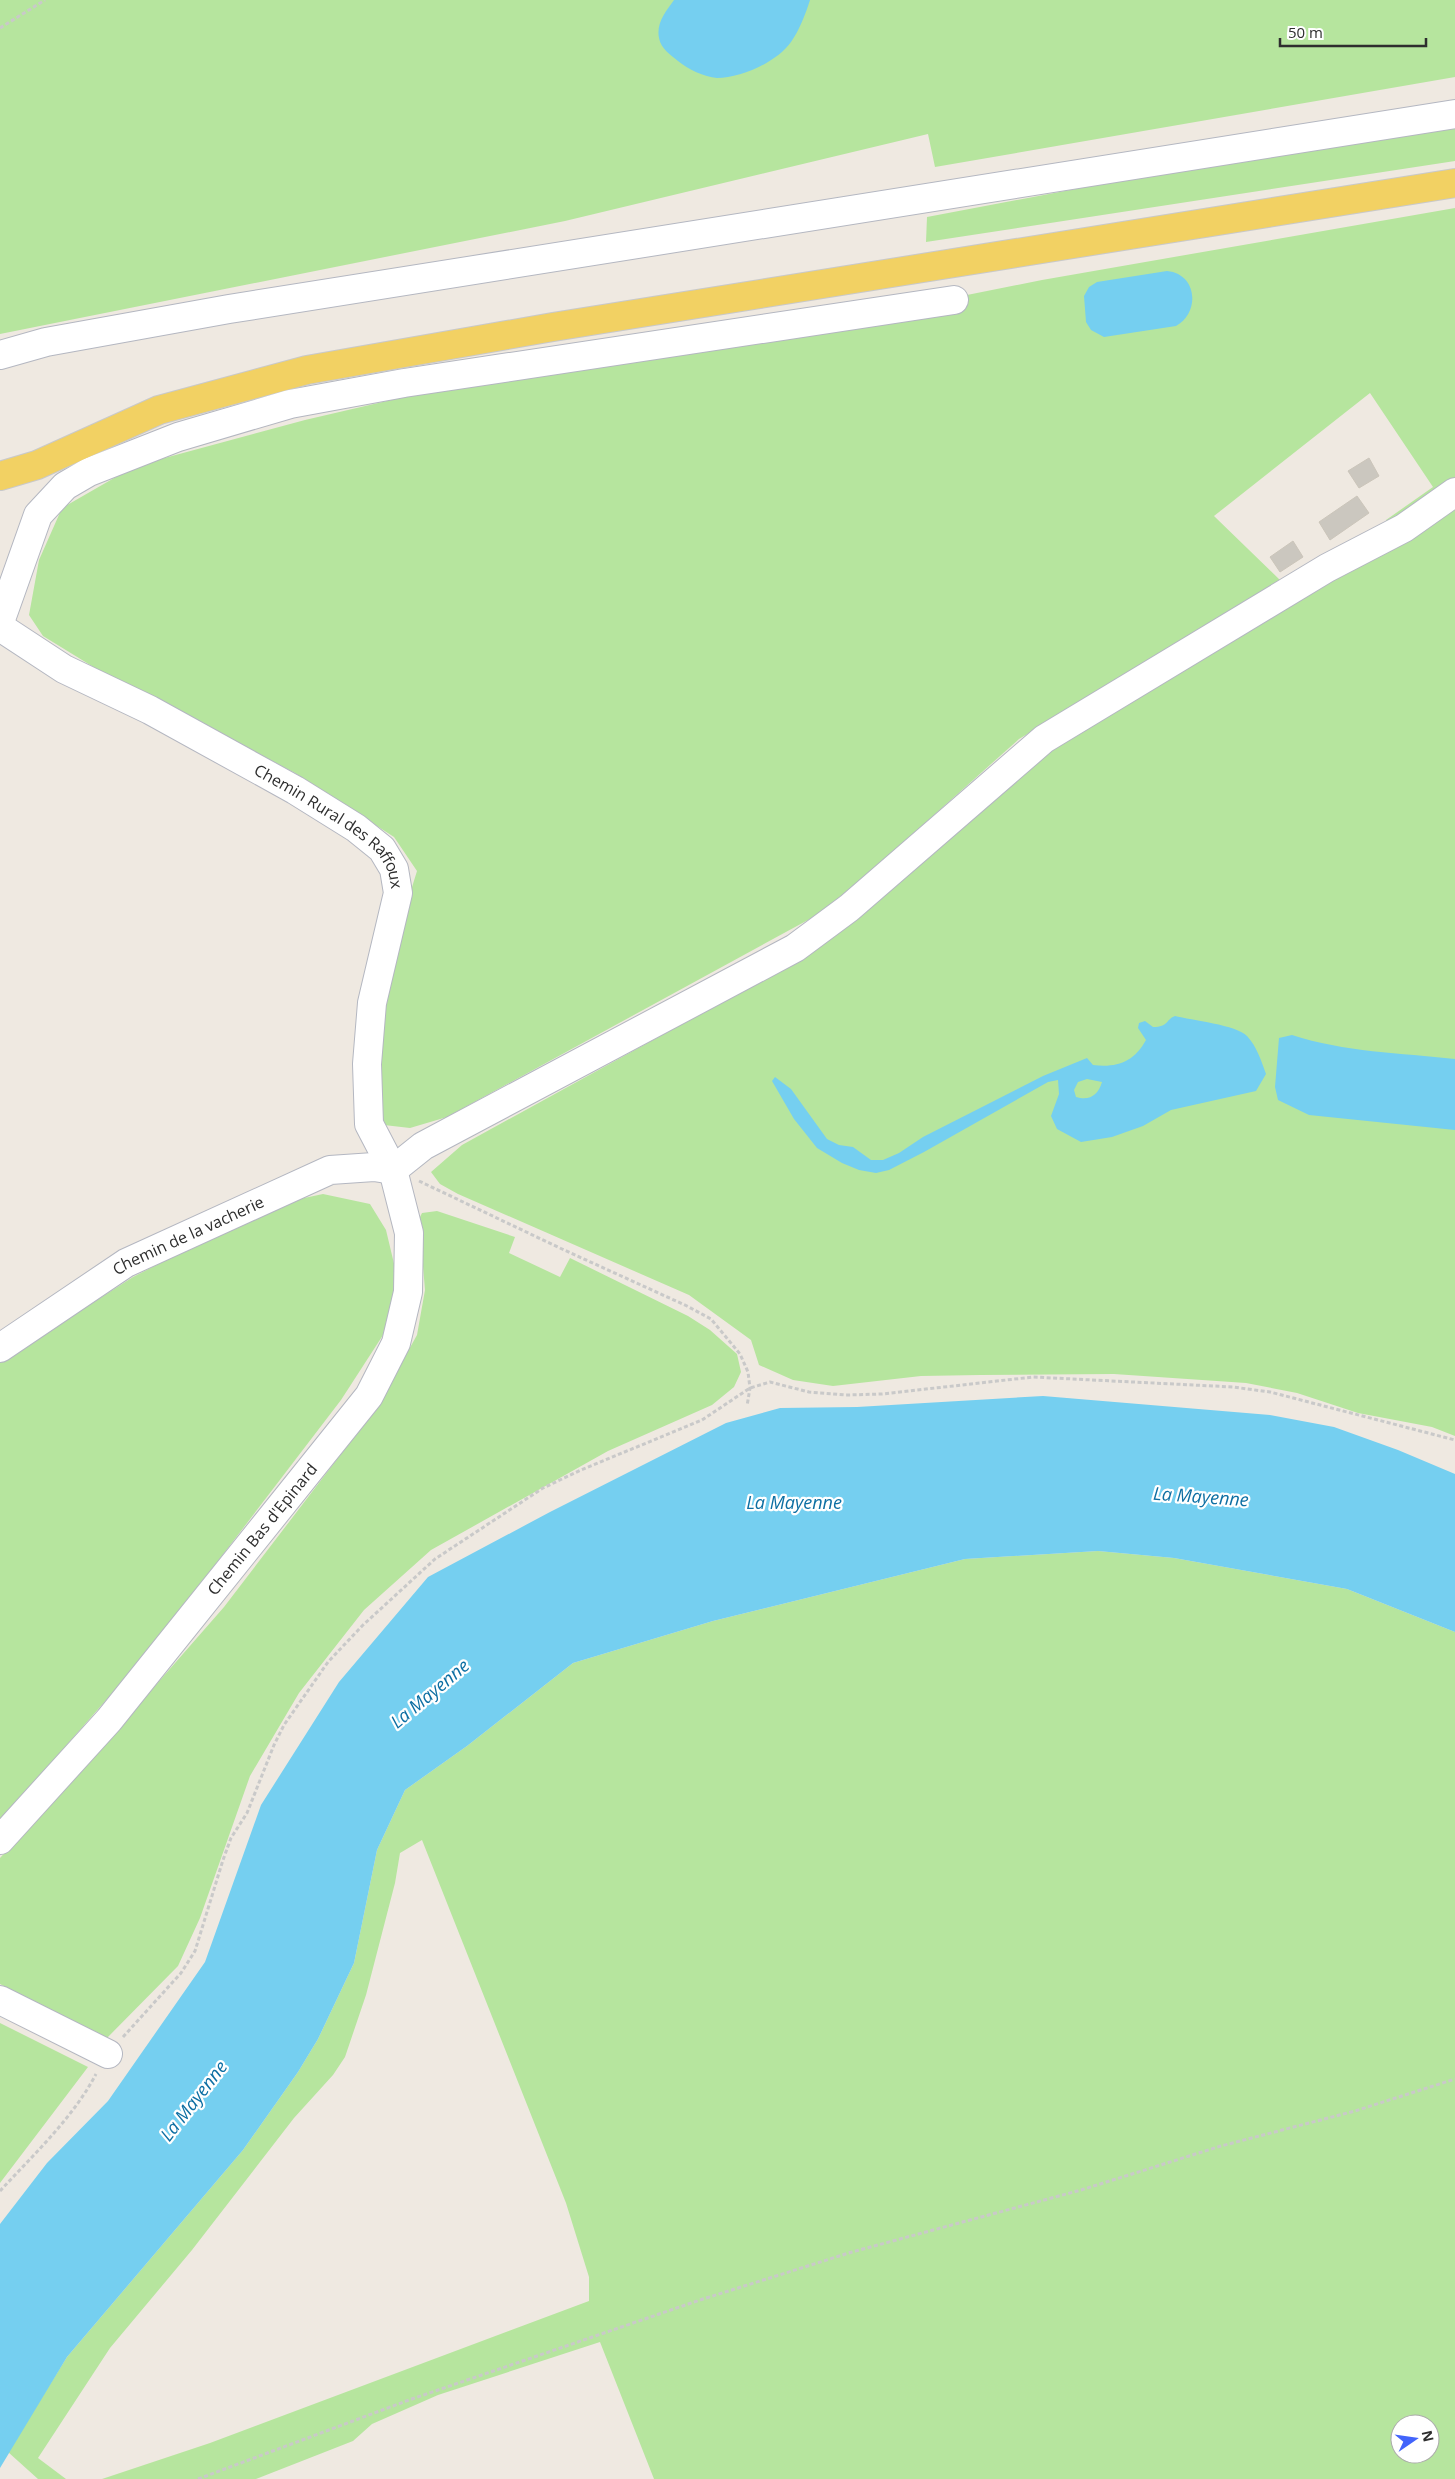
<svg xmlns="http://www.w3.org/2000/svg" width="1455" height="2479" font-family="'Open Sans',sans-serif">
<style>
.green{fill:#b6e59e;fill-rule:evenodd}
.water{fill:#75cff0;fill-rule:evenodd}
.building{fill:#cbc7bf;stroke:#cbc5ba}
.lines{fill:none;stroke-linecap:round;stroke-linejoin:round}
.minor-casing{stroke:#b4b7c1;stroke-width:30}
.major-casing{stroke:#c9c9c9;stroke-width:30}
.path{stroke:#c9c9c9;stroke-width:3;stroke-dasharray:4 2.5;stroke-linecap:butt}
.minor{stroke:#fff;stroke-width:28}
.major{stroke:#f2d163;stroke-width:28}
.labels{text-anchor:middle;stroke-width:4.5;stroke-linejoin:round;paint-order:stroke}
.street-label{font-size:16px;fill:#2e2e2e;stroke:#fff}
.water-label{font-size:18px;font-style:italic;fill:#0d6fa3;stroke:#fff}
</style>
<rect width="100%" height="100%" fill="#efe9e1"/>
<path class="green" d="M0 0H1455V77L935 167 928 134 565 221 0 334Z
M1455 124V161L926 242 927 217 1265 153Z
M1455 208V1436L1432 1427 1358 1413 1297 1393 1246 1383 1114 1374 980 1375 921 1376 833 1386 793 1380 759 1365 751 1340 689 1295 458 1194 440 1184 431 1172 462 1145 744 990 1024 766 1394 537 1386 520 1433 487 1370 393 1214 516 1282 582 1019 739 877 866 819 914 447 1117 410 1128 384 1125 377 1102 382 1017 404 913 417 871 394 837 295 773 100 671 43 636 29 615 39 560 62 508 135 466 305 420 404 397 963 307 967 295 1042 280Z
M323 1194 370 1204 386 1230 401 1293 385 1332 341 1400 150 1650 0 1821V1362L133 1277 276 1204Z
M437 1211 515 1237 509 1253 560 1277 570 1258 688 1316 710 1330 737 1354 741 1372 734 1387 712 1405 608 1451 431 1550 364 1610 299 1693 250 1776 200 1918 178 1966 106 2039 0 1984V1858L92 1758 224 1607 377 1407 417 1335 425 1290 419 1219 422 1213Z
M1098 1551 1174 1558 1347 1589 1455 1632V2479H654L600 2342 438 2395 372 2424 353 2441 256 2479H102L210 2443 589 2301V2277L566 2203 422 1840 400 1853 395 1883 366 1995 345 2057 333 2075 294 2118 192 2250 110 2348 38 2458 66 2479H38L8 2452 67 2357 243 2150 298 2072 318 2039 354 1963 377 1850 405 1790 467 1746 573 1663 713 1621 965 1559ZM1400 2424H1430V2454H1400Z
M0 2023 88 2067 0 2183Z"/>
<path class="water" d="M674 0H810C806 13 799 31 791 42 777 62 741 78 717 78 704 77 688 69 678 61 671 55 661 49 659 38 656 23 666 11 674 0Z
M1167 271C1198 274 1200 313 1176 326L1104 337 1091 330 1086 322 1084 296 1089 287 1097 282Z
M1175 1016C1191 1020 1237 1025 1247 1036 1257 1047 1261 1060 1266 1074L1256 1091 1171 1110 1143 1126 1112 1137 1081 1142 1057 1129 1051 1116 1059 1094 1058 1080 1048 1082 924 1152 889 1170 876 1173 859 1170 842 1163 817 1148 794 1119 772 1081 775 1077 791 1089 827 1139 839 1145 853 1147 871 1160H883L899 1153 923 1137 1043 1076 1087 1058 1093 1065C1117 1068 1134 1062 1146 1040L1138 1028 1139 1023 1145 1021 1153 1027C1169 1027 1165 1020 1175 1016ZM1087 1079 1102 1082C1098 1095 1090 1101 1076 1097L1074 1090 1078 1082Z
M1292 1035C1344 1052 1401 1053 1455 1059V1130L1309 1115 1278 1100 1275 1087 1279 1038Z
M1043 1396 1270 1415 1334 1427 1398 1450 1455 1474V1632L1347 1589 1174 1558 1098 1551 965 1559 713 1621 573 1663 467 1746 405 1790 377 1850 354 1963 318 2039 298 2072 243 2150 67 2357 0 2468V2224L47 2163 108 2101 205 1962 261 1805 339 1682 428 1577 550 1512 726 1423 780 1408 857 1407Z"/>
<path class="building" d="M1369 458 1379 476 1359 488 1348 471Z
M1357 496 1369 513 1330 540 1319 522Z
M1293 541 1303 557 1280 572 1270 557Z"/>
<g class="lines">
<defs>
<g id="minor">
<path d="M0 355 46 342 229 309 1455 114"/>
<path d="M0 622 38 515 65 486 89 472 178 437 290 404 404 383 954 300"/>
<path id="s1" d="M0 627 64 669 150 710 295 790 356 828 382 849 394 869 398 893 372 1003 367 1064 369 1124 393 1170 409 1233 408 1292 396 1343 369 1396 109 1720 0 1840"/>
<path d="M393 1170 423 1146 795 948 849 908 1044 739 1327 568 1404 528 1455 492"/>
<path id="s2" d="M0 1348 126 1263 330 1170 374 1167 393 1170"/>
<path d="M0 2000 108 2054"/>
</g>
<path id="major" d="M0 476 37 465 159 410 307 370 553 327 1455 183"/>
</defs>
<use href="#minor" class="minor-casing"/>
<use href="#major" class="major-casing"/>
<path class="path" d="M0 28 45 0
M419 1181 562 1249 687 1306 711 1319 740 1354 748 1372 750 1388 747 1406
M123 2037 181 1973 195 1951 223 1860 231 1838 247 1813 274 1745 284 1725 328 1662 362 1626 435 1559 543 1488 581 1470 702 1420 750 1388 770 1382 809 1392 846 1395 882 1394 1033 1377 1233 1387 1270 1392 1455 1440
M0 2191C33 2155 73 2118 96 2074
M198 2479 409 2400 700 2300 852 2252 1081 2190 1221 2146 1355 2111 1455 2079"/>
<use href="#minor" class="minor"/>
<use href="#major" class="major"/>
</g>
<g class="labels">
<g class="street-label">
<text dy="6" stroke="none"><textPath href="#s1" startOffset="389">Chemin Rural des Raffoux</textPath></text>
<text dy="6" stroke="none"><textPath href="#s2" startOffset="220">Chemin de la vacherie</textPath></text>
<text transform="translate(262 1529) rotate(-51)" y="6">Chemin Bas d'Epinard</text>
</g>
<g class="water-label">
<text transform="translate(1201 1497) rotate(4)" y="6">La Mayenne</text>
<text x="794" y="1509">La Mayenne</text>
<text transform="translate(430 1694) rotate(-40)" y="6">La Mayenne</text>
<text transform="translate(194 2101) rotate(-52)" y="6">La Mayenne</text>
</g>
</g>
<g transform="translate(1415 2439) rotate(77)"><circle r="24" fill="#ffffff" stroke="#ababab"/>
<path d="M0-4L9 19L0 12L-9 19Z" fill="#4264fb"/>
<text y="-8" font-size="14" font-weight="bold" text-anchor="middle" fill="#2e2e2e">N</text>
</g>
<path d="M1280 38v8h146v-8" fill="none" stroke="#2e2e2e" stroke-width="2.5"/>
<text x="1288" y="38" font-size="15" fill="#2e2e2e" stroke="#ffffff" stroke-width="4" paint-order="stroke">50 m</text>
</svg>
